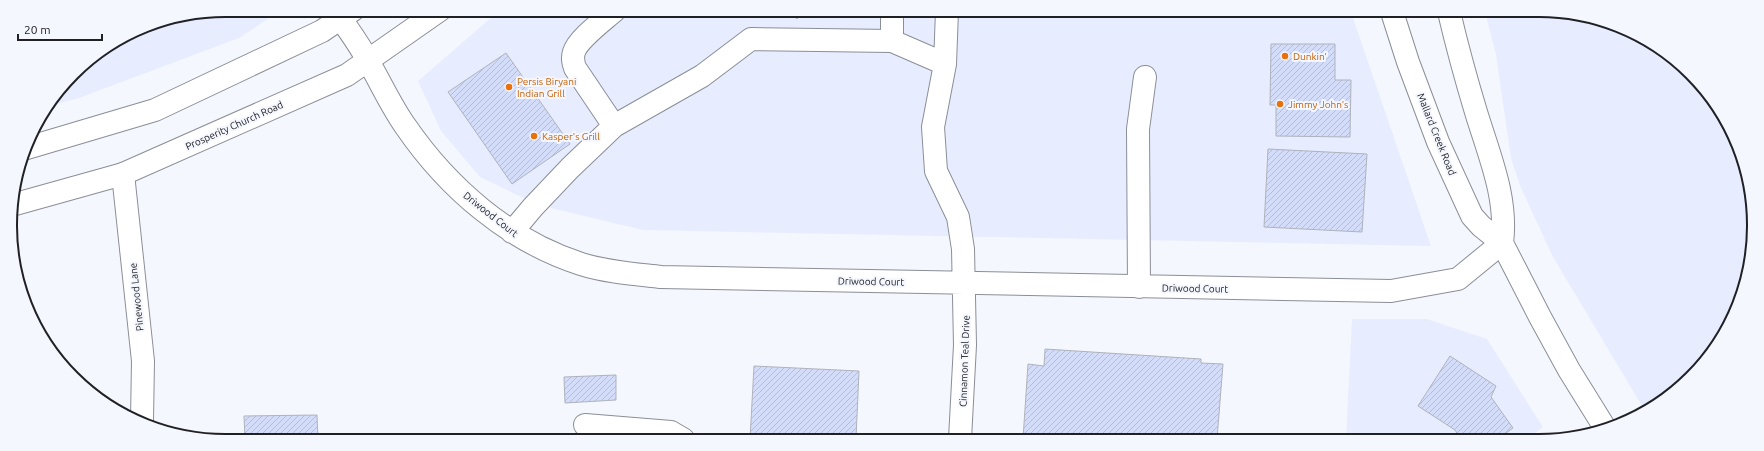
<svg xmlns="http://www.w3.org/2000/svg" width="1764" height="451" font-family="Ubuntu,sans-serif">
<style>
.built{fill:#e7edff}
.building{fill:url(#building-hatch);stroke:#afb3bc}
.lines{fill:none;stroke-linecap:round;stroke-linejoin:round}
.minor-casing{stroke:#8a8e97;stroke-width:24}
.major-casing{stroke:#8a8e97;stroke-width:24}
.minor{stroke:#fff;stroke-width:22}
.major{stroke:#fff;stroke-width:22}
.food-dot{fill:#e8710a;stroke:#f5f7fe;stroke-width:1.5}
.labels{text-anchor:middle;stroke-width:4;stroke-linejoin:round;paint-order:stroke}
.food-label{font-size:10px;fill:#c56008;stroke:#f5f7fe;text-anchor:start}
.street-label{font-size:10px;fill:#202125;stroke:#f5f7fe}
.rim{fill:none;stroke:#202125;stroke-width:2}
</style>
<defs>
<pattern id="building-hatch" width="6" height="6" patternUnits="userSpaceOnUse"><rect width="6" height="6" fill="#d3dcf9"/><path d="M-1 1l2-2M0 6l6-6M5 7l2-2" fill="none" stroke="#b5bcd5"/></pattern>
</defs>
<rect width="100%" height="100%" fill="#f5f7fe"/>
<path class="built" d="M226 10H281L239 38 79 98 52 105 83 64 143 26Z
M500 10 1351 12 1431 246 643 230 538 205 480 177 441 131 418 81Z
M1485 12H1567L1646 39 1710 94 1747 170 1752 254 1732 321 1691 378 1645 411 1553 257 1521 188 1511 158 1496 55Z
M1352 319H1427L1487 339 1543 427 1528 439H1346Z"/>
<path class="building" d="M788 11H805L797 19Z
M1271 44H1335V80H1351L1350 137 1276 136V105H1270Z
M506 53 570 144 512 184 448 92Z
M1268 149 1367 154 1362 232 1264 227Z
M1045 349 1201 359V363L1223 364 1217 439H1023L1028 364 1044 366Z
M1450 356 1496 386 1491 397 1513 428 1498 439H1461L1455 430 1418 406Z
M754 366 859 371 856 439H750Z
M616 375V400L565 403 564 377Z
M317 415 318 439H245L244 416Z"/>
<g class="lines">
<defs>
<path id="minor" d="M335 10C346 27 359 43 368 61 381 83 391 106 406 127 448 188 509 241 581 264 606 272 635 274 661 277L1391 291 1458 279 1502 243
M614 11C604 20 578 39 574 52 572 58 573 62 575 68L614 126
M947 11 945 64 933 127 936 171 958 217 963 249 965 345 960 439
M892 41V11
M123 174 143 361 142 420
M512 232 533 207 570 168 614 126 702 76 751 39 892 41 945 64
M1139 287 1138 129 1145 77
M585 425 671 432 683 439"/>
<path id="major" d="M1392 12 1408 62 1438 142 1472 216 1481 226 1502 243 1540 317 1569 370 1605 428
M1449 12C1457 46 1466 79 1476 112 1489 155 1508 198 1502 243
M27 148 155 110 322 31 353 10
M12 205 123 174 347 75 440 10"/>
</defs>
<use href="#minor" class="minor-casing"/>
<use href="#major" class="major-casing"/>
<use href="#minor" class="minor"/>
<use href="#major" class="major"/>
</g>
<g class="food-dot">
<circle cx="1285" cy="56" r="4"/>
<circle cx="509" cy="87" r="4"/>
<circle cx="1280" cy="104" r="4"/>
<circle cx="534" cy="136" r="4"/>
</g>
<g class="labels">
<g class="food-label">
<text x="1293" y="60">Dunkin'</text>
<text x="517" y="85">Persis Biryani<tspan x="517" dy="12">Indian Grill</tspan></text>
<text x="1288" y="108">Jimmy John's</text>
<text x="542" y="140">Kasper's Grill</text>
</g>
<g class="street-label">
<text transform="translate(234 125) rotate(-24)" y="4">Prosperity Church Road</text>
<text transform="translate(1437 134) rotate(68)" y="4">Mallard Creek Road</text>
<text transform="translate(491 214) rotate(38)" y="4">Driwood Court</text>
<text transform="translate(871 281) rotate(1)" y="4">Driwood Court</text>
<text transform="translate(1195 288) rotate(1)" y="4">Driwood Court</text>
<text transform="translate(136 297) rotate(-96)" y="4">Pinewood Lane</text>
<text transform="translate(964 361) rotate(-88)" y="4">Cinnamon Teal Drive</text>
</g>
</g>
<path d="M0 0H1764V451H0ZM225 17H1539A208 208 0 0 1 1747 225V226A208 208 0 0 1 1539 434H225A208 208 0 0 1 17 226V225A208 208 0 0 1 225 17Z" fill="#f5f7fe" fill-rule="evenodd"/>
<path class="rim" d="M225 17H1539A208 208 0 0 1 1747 225V226A208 208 0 0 1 1539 434H225A208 208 0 0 1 17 226V225A208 208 0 0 1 225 17Z"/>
<path d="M18 34v6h84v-6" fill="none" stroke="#202125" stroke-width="2"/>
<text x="24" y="34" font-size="12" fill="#202125" stroke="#f5f7fe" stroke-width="3" paint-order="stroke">20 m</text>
</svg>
